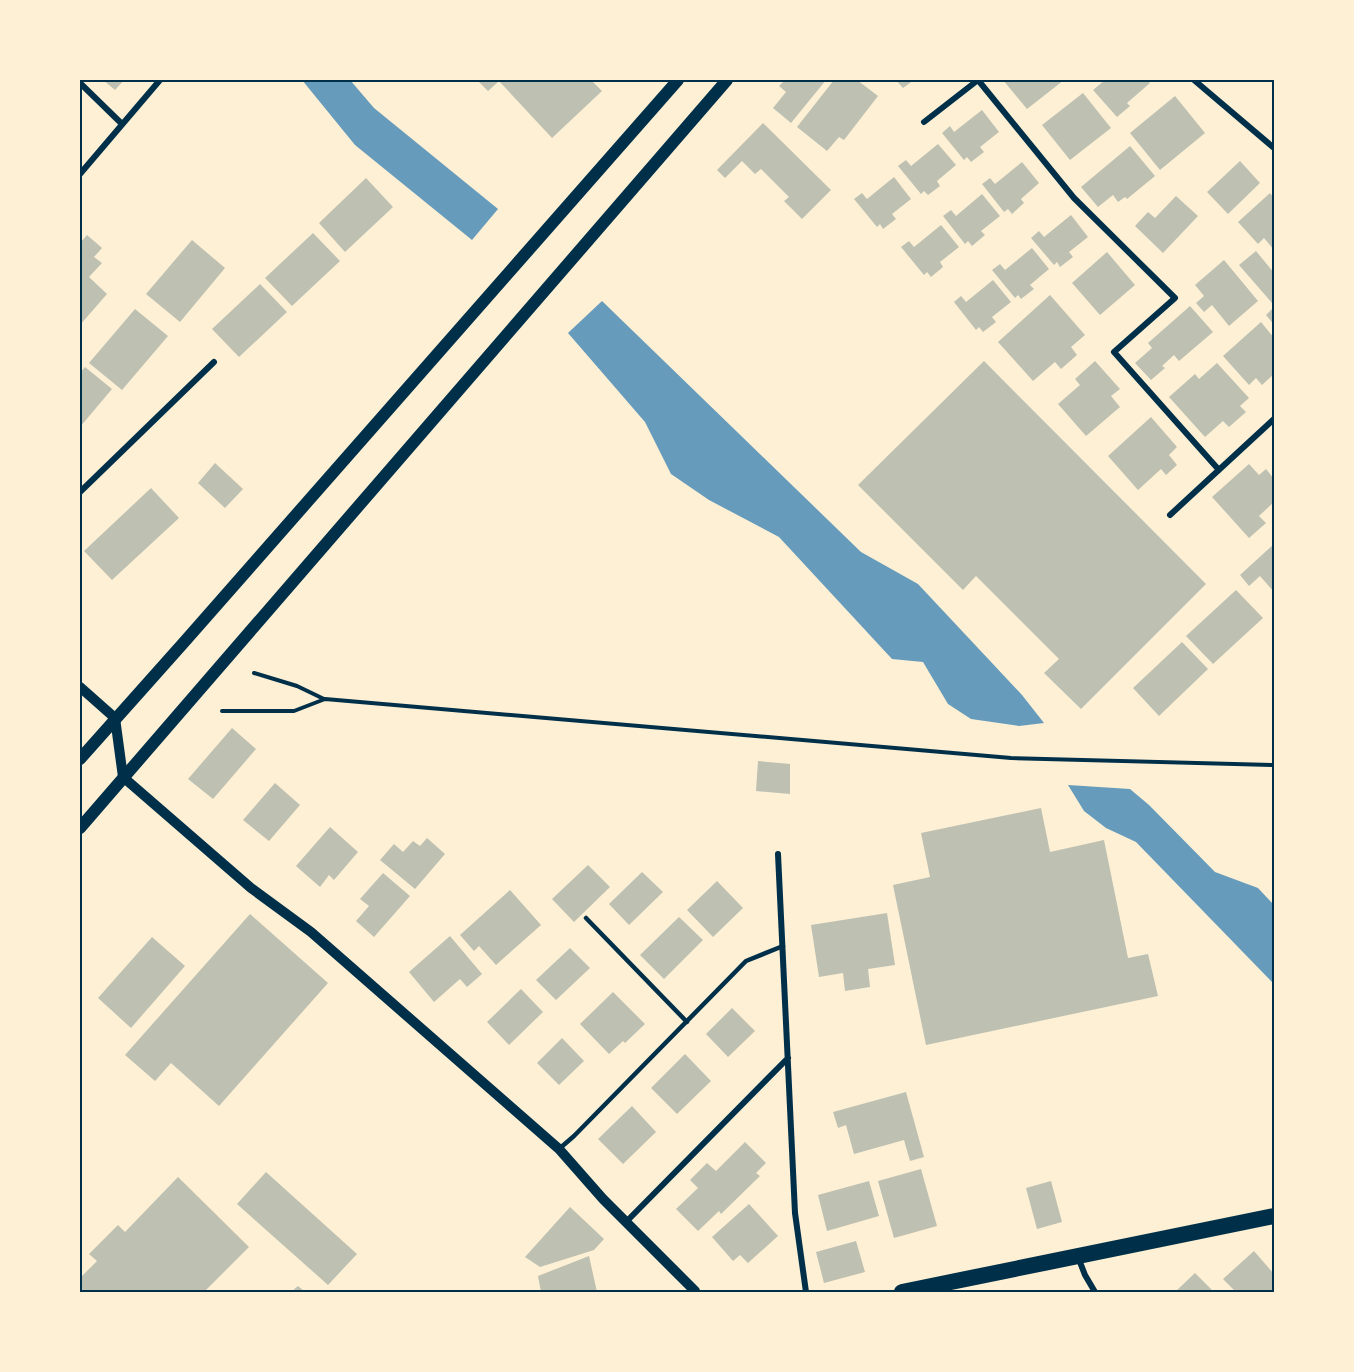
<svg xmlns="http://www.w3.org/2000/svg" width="1354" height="1372" font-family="Roboto,sans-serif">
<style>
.water{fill:#669bbc}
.building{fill:#bec0b2}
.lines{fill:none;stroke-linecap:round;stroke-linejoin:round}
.path{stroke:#003049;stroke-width:4}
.service{stroke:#003049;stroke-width:4.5}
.minor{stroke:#003049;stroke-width:6}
.tertiary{stroke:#003049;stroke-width:10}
.secondary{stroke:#003049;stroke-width:12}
.trunk{stroke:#003049;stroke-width:16}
.neatline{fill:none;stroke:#003049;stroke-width:2}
</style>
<rect width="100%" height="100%" fill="#fdf0d5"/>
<path class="water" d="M302 80H350L374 108 498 209 472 240 355 145Z
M602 301 861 552 918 584 1022 695 1044 723 1019 726 971 719 948 704 923 662 892 659 779 537 709 500 671 474 645 422 568 333Z
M1068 785 1130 789 1149 805 1215 872 1258 888 1274 905V984L1136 842 1106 828 1084 811Z"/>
<path class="building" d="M103 80H124L115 90Z
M477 80H591L602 91 552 138 499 81 488 91Z
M785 80H826L791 123 773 108 786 92 779 86Z
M834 80H857L878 96 844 140 839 137 827 151 797 127Z
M896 80H914L903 88Z
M1003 80H1064L1027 109Z
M1105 80H1147L1150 83 1127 103 1130 106 1117 117 1093 90Z
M1083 93 1111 128 1070 160 1042 125Z
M1175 96 1205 133 1160 170 1130 133Z
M982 110 999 132 980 147 984 152 971 162 967 157 964 160 942 133 950 126 954 132Z
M763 123 831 190 802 219 784 201 789 197 761 169 755 174 742 161 725 178 717 170Z
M938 144 956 165 937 181 940 186 928 195 924 191 921 194 898 166 906 160 911 166Z
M1130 146 1155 176 1127 199 1125 197 1118 202 1113 195 1098 207 1081 187Z
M1240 161 1260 183 1228 214 1207 192Z
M1022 162 1039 183 1021 199 1024 203 1012 214 1008 209 1004 212 982 184 990 178 995 184Z
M894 177 911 199 892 214 896 219 883 229 880 224 877 227 854 199 862 193 867 199Z
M366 178 393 207 345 252 319 223Z
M1270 193 1274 198V250L1264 238 1258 244 1238 222Z
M982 194 1000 216 981 231 985 235 972 246 968 241 965 244 943 216 951 210 956 216Z
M1176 196 1198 216 1163 253 1135 226 1148 212 1155 218Z
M1071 215 1088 237 1069 252 1073 257 1060 267 1057 262 1054 265 1031 238 1039 231 1044 237Z
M941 225 959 247 940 262 943 267 931 277 927 272 924 275 901 247 909 241 914 247Z
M313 233 340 261 292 306 265 278Z
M87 235 102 248 94 257 102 263 89 277 107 294 80 325V243Z
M192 240 225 268 180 322 146 294Z
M1032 248 1049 269 1030 285 1034 289 1021 299 1018 295 1015 298 992 270 1000 264 1005 270Z
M1256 251 1274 273V301L1272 303 1239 265Z
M1107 252 1135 285 1100 315 1072 283Z
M1224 260 1258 301 1229 326 1212 305 1204 312 1196 303 1204 296 1195 285Z
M993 280 1011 302 992 317 996 322 983 332 979 327 976 330 954 302 961 296 966 302Z
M260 284 287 312 239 357 212 329Z
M1050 295 1085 335 1071 347 1077 355 1061 369 1055 362 1033 381 998 342Z
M1190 306 1213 332 1179 361 1174 355 1162 366 1165 368 1151 380 1135 363 1152 348 1148 343Z
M1274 307V325L1266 315Z
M135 309 168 336 122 390 89 363Z
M1261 322 1274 338V362L1273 364 1274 366V374L1262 385 1256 378 1249 385 1223 356Z
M984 361 1206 584 1081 709 1044 673 1059 659 976 576 963 590 858 485Z
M1095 361 1120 389 1111 396 1120 407 1086 436 1058 404 1080 385 1075 379Z
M1217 363 1249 398 1240 406 1246 412 1229 427 1223 421 1205 437 1169 397 1195 374 1199 379Z
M85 367 112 389 80 427V373Z
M1151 417 1177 447 1169 455 1177 465 1166 475 1161 469 1138 490 1108 456Z
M215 463 243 489 225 508 198 483Z
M1249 464 1259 475 1266 469 1274 479V502L1259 516 1266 523 1249 538 1212 497Z
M151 488 179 518 112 580 84 551Z
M1274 544V592L1260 576 1249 586 1240 575Z
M1236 590 1263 618 1213 664 1186 636Z
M1182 642 1208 669 1159 716 1133 688Z
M232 728 256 749 213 799 188 779Z
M758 761 790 764V794L756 791Z
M275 783 300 805 269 841 243 820Z
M1041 808 1050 852 1104 840 1128 958 1148 954 1158 996 926 1045 893 885 930 877 921 833Z
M330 827 358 852 334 880 329 875 320 887 296 866Z
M427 838 445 854 415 889 380 860 394 844 403 852 413 841 420 846Z
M588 865 610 887 574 922 552 899Z
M642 872 663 892 629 925 609 904Z
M383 873 410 896 374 937 356 921 369 906 360 899Z
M717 881 743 908 713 937 687 910Z
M510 890 541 925 496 965 479 946 474 951 460 935Z
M887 913 895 965 868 969 870 987 845 991 843 973 819 977 811 925Z
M250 914 328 983 219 1106 171 1063 155 1081 125 1055Z
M679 917 703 940 664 979 640 955Z
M450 936 482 974 467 987 460 979 434 1002 409 972Z
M152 937 185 966 131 1028 98 998Z
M570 948 590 968 556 1000 536 980Z
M521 989 543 1012 509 1045 487 1022Z
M613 992 645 1024 625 1043 623 1041 609 1054 580 1024Z
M732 1008 755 1031 728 1057 706 1034Z
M562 1038 584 1061 559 1085 537 1063Z
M685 1054 711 1081 677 1114 651 1088Z
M906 1092 924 1157 910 1161 904 1140 854 1154 846 1125 838 1128 833 1112Z
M632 1106 656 1132 623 1164 598 1139Z
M745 1142 766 1163 756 1173 760 1176 721 1214 719 1211 698 1231 676 1209 698 1188 690 1180 707 1163 716 1171Z
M921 1169 937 1226 894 1238 878 1181Z
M266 1172 357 1254 328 1285 237 1204Z
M178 1177 249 1247 204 1292H80V1278L97 1261 89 1254 118 1225 125 1232Z
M869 1181 879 1216 827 1231 818 1195Z
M1051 1181 1062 1222 1037 1229 1026 1188Z
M749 1204 778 1236 748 1263 740 1255 733 1261 712 1237Z
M570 1207 604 1239 594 1250 540 1267 525 1257Z
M856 1241 865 1272 824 1283 816 1252Z
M1254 1251 1274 1274V1292H1236L1223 1279Z
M589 1256 597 1292H541L538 1276Z
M1195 1273 1214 1292H1175Z
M298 1286 305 1292H291Z"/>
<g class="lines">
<path class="path" d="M254 673 297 686 324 699
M222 711H294L325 699 1011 758 1274 765"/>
<path class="service" d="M586 918 687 1022
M559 1149 574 1136 746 961 783 946"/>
<path class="minor" d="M979 80H978L1074 198 1175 298 1114 352 1219 470
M1194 80 1274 148
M80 83 122 124
M924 122 978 80
M80 174 160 80
M80 492 214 362
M1170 515 1274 419
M778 854 795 1213 806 1292
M626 1222 788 1058
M1078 1257 1085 1275 1095 1292"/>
<path class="tertiary" d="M80 687 115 718 123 777 251 888 311 932 559 1149 603 1199 695 1291V1292"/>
<path class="secondary" d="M80 759 186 640 678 80
M80 828 727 80"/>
<path class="trunk" d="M902 1292 1274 1216"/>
</g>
<rect width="1354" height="1372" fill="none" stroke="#fdf0d5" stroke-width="162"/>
<rect x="81" y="81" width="1192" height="1210" class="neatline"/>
</svg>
